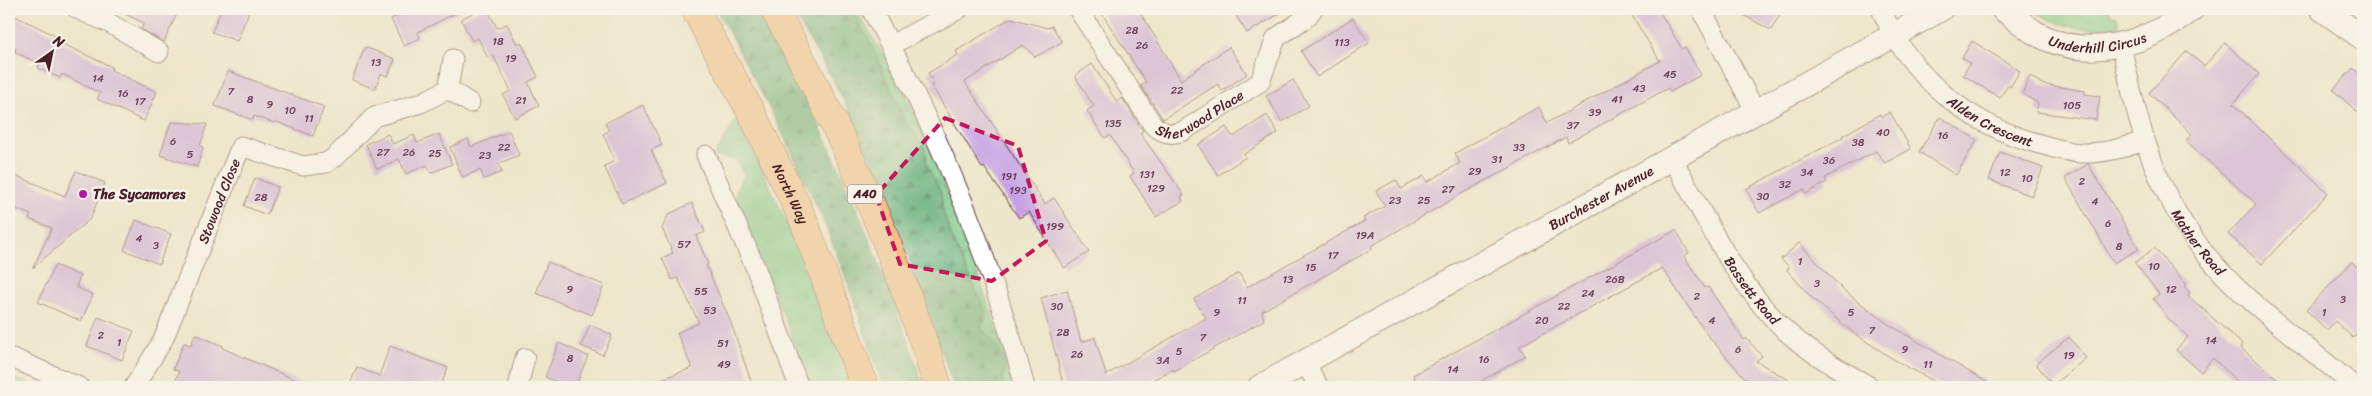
<svg xmlns="http://www.w3.org/2000/svg" width="2372" height="396" font-family="Sriracha,sans-serif">
<style>
.grass{fill:url(#grass-tufts);stroke:#62745b}
.forest{fill:url(#forest-firs);stroke:#576651}
.park{fill:#7bca8b;stroke:#62745b}
.building{fill:#c6a0e5}
.lines{fill:none;stroke-linecap:round;stroke-linejoin:round}
.minor-casing{stroke:#633d43;stroke-width:21}
.tertiary-casing{stroke:#633d43;stroke-width:26}
.trunk-casing{stroke:#633d43;stroke-width:29}
.minor{stroke:#fff;stroke-width:19}
.tertiary{stroke:#fff;stroke-width:24}
.trunk{stroke:#f7be87;stroke-width:28}
.marked{fill:none;stroke:#c2185b;stroke-width:4;stroke-dasharray:10 6;stroke-linejoin:round}
.poi-dot{fill:#b5179e;stroke:#f7f3e8;stroke-width:2}
.labels{text-anchor:middle;stroke-width:5;stroke-linejoin:round;paint-order:stroke}
.number-label{font-size:11px;fill:#693f5a}
.shield{fill:#f7f3e8;stroke:#7e5f64;stroke-width:1}
.shield-label{font-size:12px;font-weight:bold;fill:#4a1f2b}
.street-label{font-size:14px;fill:#4a1f2b;stroke:#f7f3e8}
.poi-label{font-size:14px;font-weight:bold;fill:#4a1f2b;stroke:#f7f3e8;text-anchor:start}
</style>
<defs>
<pattern id="grass-tufts" width="24" height="20" patternUnits="userSpaceOnUse" patternTransform="scale(1.25)"><rect width="24" height="20" fill="#7bca8b"/><path d="M3 7l-1-3M5 7V3M7 7l1-3M15 17l-1-3M17 17v-4M19 17l1-3" fill="none" stroke="#6cad78"/></pattern>
<pattern id="forest-firs" width="22" height="20" patternUnits="userSpaceOnUse" patternTransform="scale(1.25)"><rect width="22" height="20" fill="#64ae77"/><path d="M5 1l3.5 6h-7zM16 11l3.5 6h-7z" fill="#548d62"/></pattern>
</defs>
<rect width="100%" height="100%" fill="#f7f3e8"/>
<filter id="ink" filterUnits="userSpaceOnUse"><feTurbulence type="fractalNoise" baseFrequency=".02" numOctaves="2"/><feDisplacementMap in="SourceGraphic" scale="10" xChannelSelector="R" yChannelSelector="G"/><feConvolveMatrix kernelMatrix="1 2 1 2 8 2 1 2 1" color-interpolation-filters="sRGB"/></filter>
<filter id="wash" filterUnits="userSpaceOnUse"><feTurbulence type="fractalNoise" baseFrequency=".0096" numOctaves="4" result="noise"/><feDisplacementMap in="SourceGraphic" scale="20" xChannelSelector="R" yChannelSelector="G"/><feGaussianBlur stdDeviation="1.12" result="paint"/><feColorMatrix in="noise" values="0 0 0 0 0 0 0 0 0 0 0 0 0 0 0 0 0 1.4 0 .05"/><feComposite in="paint" operator="in"/></filter>
<g filter="url(#wash)">
<rect width="100%" height="100%" fill="#eee6cb"/>
<path class="grass" d="M850 9H855L879 48 891 60 931 152 960 223 1017 387H1006L1002 381 1000 349 981 328 987 314 953 241 943 212 941 193 927 165 925 148 905 121 869 40Z
M2031 9H2108L2112 16 2116 15 2119 23 2118 26C2085 33 2058 27 2031 9Z
M738 117 809 272 854 387H808L788 326 737 203C735 191 737 185 745 176L736 160 714 156Z"/>
<path class="forest" d="M716 9H759C827 129 880 256 924 387H883C864 330 845 271 821 216 790 145 753 76 716 9Z
M791 9H850L869 40 905 121 925 148 927 165 941 193 943 212 953 241 987 314 981 328C997 345 1011 356 1002 381L1006 387H954C924 303 896 217 860 135 841 91 815 50 791 9Z"/>
<path class="park" d="M9 376 36 387H9Z"/>
<g id="blocks">
<path class="building" d="M114 9H179L164 42 141 29 144 23Z
M221 9H250L237 41 212 32Z
M412 9H464L418 32 420 38 404 46 391 19Z
M481 9H487L497 28 507 24 517 44 521 42 538 77 528 82 539 106 515 118 503 95 511 91 493 55 488 58 478 38 472 41 461 19Z
M1099 9H1138L1181 80 1229 47 1247 74 1222 91 1218 84 1163 119 1141 86 1146 82Z
M1232 9H1287L1247 33Z
M1628 9H1658L1682 49 1685 47 1701 75 1670 92 1668 88 1568 143 1566 137 1463 193 1371 246 1372 249 1262 311 1264 320 1174 371 1173 369 1140 387H1064L1041 298 1067 290 1081 342 1095 338 1106 375 1206 318 1194 299 1239 273 1247 287 1365 221 1363 218 1385 206 1376 191 1396 180 1401 189 1424 176 1427 182 1460 163 1455 153 1539 107 1547 123 1660 61Z
M1732 9H1783L1771 30Z
M9 13 54 35 52 39 112 67 111 70 157 92 144 121 97 99 100 93 62 74 60 78 38 68 40 64 15 52 16 49 9 46Z
M1011 18 1047 28 1052 26 1062 42 1035 57 1023 45 965 82 1045 204 1054 198 1089 252 1064 268 1029 212 1019 218 984 167 982 168 931 85 934 83 928 73 958 55 956 51Z
M1353 18 1369 43 1317 77 1301 51Z
M1972 41 2020 71 2010 87 2008 85 2000 98 1963 75 1970 63 1962 58Z
M2225 43 2259 74 2233 104 2328 193 2262 264 2228 234 2256 204 2186 141 2192 134 2149 93 2187 51 2204 66Z
M365 47 395 59 388 76 381 74 375 89 352 80Z
M1092 64 1117 102 1122 98 1143 131 1140 133 1184 195 1181 197 1183 201 1156 217 1130 176 1134 173 1110 135 1105 138 1087 111 1094 106 1075 76Z
M2353 68 2363 77V117L2333 90Z
M228 71 324 107 313 136 275 121 274 123 254 116 253 120 215 106Z
M2030 76 2042 84 2085 91V94L2100 96 2096 120 2036 112 2038 103 2022 94Z
M1293 80 1309 106 1282 122 1266 96Z
M643 105 662 145 651 150 667 183 622 204 604 166 615 161 603 134 609 131 605 123Z
M1890 112 1911 149 1885 163 1876 151 1825 178 1827 182 1806 194 1804 189 1759 213 1746 189 1843 137 1842 136 1880 114 1881 117Z
M1267 115 1278 133 1244 154 1246 157 1218 175 1198 145 1226 127 1233 137Z
M1940 117 1977 140 1956 175 1919 152Z
M171 122 207 124 200 146 203 147 197 167 160 155Z
M509 131 519 155 498 164 502 172 484 179 480 170 462 177 450 147 468 139 471 147Z
M388 134 393 144 414 135 417 143 439 134 452 164 431 173 427 165 406 174 399 159 377 169 366 144Z
M2000 152 2043 168 2032 196 1989 180Z
M2088 164 2139 249 2114 263 2065 178Z
M76 171 105 183 90 219 33 268 52 228 29 219 31 215 9 206V173L65 196Z
M255 178 278 187 267 215 244 206Z
M692 203 705 232 696 236 708 264 706 265 731 323 753 387H645V385L692 368 677 333 699 323 678 278 672 280 662 258 673 253 662 228 669 214Z
M136 220 171 234 159 264 124 250Z
M1676 230 1689 253 1684 256 1705 288 1708 287 1744 340 1746 338 1762 356 1756 361 1801 387H1753L1708 336 1662 268 1520 346 1525 356 1471 387H1420L1413 375Z
M1799 243 1843 290 1888 324 1995 387H1945L1893 359 1852 332 1811 297 1787 270 1789 267 1781 259Z
M2154 248 2186 284 2184 286 2190 293 2187 295 2242 344 2240 347 2287 387H2243L2213 358 2201 372 2176 350 2188 337 2170 320 2153 299 2159 294 2135 263Z
M548 262 604 285 592 315 536 293Z
M2352 262 2363 272V326L2353 338 2335 321 2327 330 2306 310Z
M55 265 80 276 76 287 93 295 81 321 38 302Z
M98 317 134 331 122 360 87 346Z
M590 325 612 335 603 355 581 346Z
M195 334 223 346 222 348 312 387H188L175 382 179 371 173 369 184 343 191 345Z
M2069 337 2086 358 2053 385 2036 364Z
M559 343 588 356 575 387H570L545 377Z
M390 346 448 368 440 387H349L357 367 379 376Z"/>
</g>
</g>
<g filter="url(#ink)">
<use href="#blocks" fill-opacity="0" stroke="#633d43" stroke-width="1"/>
<g class="lines">
<defs>
<g id="minor">
<path d="M77 9 109 23 159 52"/>
<path d="M871 9C936 127 990 256 1025 387"/>
<path id="s1" d="M1078 9 1153 125C1163 133 1171 136 1183 131L1260 82 1276 38 1307 17 1313 9"/>
<path d="M1701 9 1756 112"/>
<path id="s2" d="M1881 9C1910 77 1968 125 2040 144 2053 148 2067 152 2081 153 2102 154 2124 148 2144 141"/>
<path d="M891 45 959 9"/>
<path id="s3" d="M2121 45C2142 143 2161 215 2236 287 2273 323 2316 353 2355 387"/>
<path d="M448 89 470 103"/>
<path d="M706 155 756 269 799 387"/>
<path id="s4" d="M1672 158C1706 218 1736 285 1788 333 1813 355 1842 371 1871 387"/>
<path d="M12 358 79 387"/>
<path d="M1305 363 1319 387"/>
<path id="s5" d="M134 387 163 340 241 146 303 166 326 163 335 157 374 117 421 103 448 89 453 59"/>
<path d="M518 387 525 358"/>
</g>
<g id="tertiary">
<path id="s6" d="M2003 9C2013 16 2023 25 2034 32 2085 63 2149 44 2192 9"/>
<path d="M2322 9 2363 38"/>
<path id="s7" d="M1260 387 1941 9"/>
</g>
<g id="trunk">
<path id="s8" d="M695 9 752 114 803 219 865 387"/>
<path d="M774 9C841 128 898 256 938 387"/>
</g>
</defs>
<use href="#minor" class="minor-casing"/>
<use href="#tertiary" class="tertiary-casing"/>
<use href="#trunk" class="trunk-casing"/>
<use href="#minor" class="minor"/>
<use href="#tertiary" class="tertiary"/>
<use href="#trunk" class="trunk"/>
</g>
</g>
<path d="M0 0H2372V396H0ZM945 118 1018 146 1046 241 992 281 900 264 876 195Z" fill="#eee6cb" fill-opacity=".55" fill-rule="evenodd"/>
<path class="marked" d="M945 118 1018 146 1046 241 992 281 900 264 876 195Z"/>
<circle class="poi-dot" cx="83" cy="194" r="5"/>
<g class="labels">
<g class="number-label">
<text x="1132" y="34">28</text>
<text x="498" y="45">18</text>
<text x="1342" y="46">113</text>
<text x="1142" y="49">26</text>
<text x="511" y="62">19</text>
<text x="376" y="66">13</text>
<text x="1670" y="78">45</text>
<text x="98" y="82">14</text>
<text x="1639" y="92">43</text>
<text x="1177" y="94">22</text>
<text x="231" y="95">7</text>
<text x="123" y="97">16</text>
<text x="250" y="103">8</text>
<text x="1617" y="103">41</text>
<text x="521" y="104">21</text>
<text x="140" y="105">17</text>
<text x="270" y="108">9</text>
<text x="2072" y="109">105</text>
<text x="290" y="114">10</text>
<text x="1595" y="116">39</text>
<text x="309" y="122">11</text>
<text x="1113" y="127">135</text>
<text x="1573" y="129">37</text>
<text x="1883" y="136">40</text>
<text x="1943" y="139">16</text>
<text x="173" y="145">6</text>
<text x="1858" y="146">38</text>
<text x="504" y="151">22</text>
<text x="1519" y="151">33</text>
<text x="383" y="156">27</text>
<text x="409" y="156">26</text>
<text x="435" y="157">25</text>
<text x="190" y="158">5</text>
<text x="485" y="159">23</text>
<text x="1497" y="163">31</text>
<text x="1829" y="164">36</text>
<text x="1475" y="175">29</text>
<text x="1807" y="176">34</text>
<text x="2005" y="176">12</text>
<text x="1147" y="178">131</text>
<text x="1009" y="180">191</text>
<text x="2027" y="182">10</text>
<text x="2082" y="185">2</text>
<text x="1785" y="188">32</text>
<text x="1156" y="192">129</text>
<text x="1448" y="193">27</text>
<text x="1018" y="194">193</text>
<text x="1763" y="200">30</text>
<text x="261" y="201">28</text>
<text x="1395" y="204">23</text>
<text x="1424" y="204">25</text>
<text x="2095" y="205">4</text>
<text x="2108" y="227">6</text>
<text x="1055" y="230">199</text>
<text x="1365" y="239">19A</text>
<text x="139" y="242">4</text>
<text x="684" y="248">57</text>
<text x="156" y="249">3</text>
<text x="2119" y="250">8</text>
<text x="1333" y="259">17</text>
<text x="1800" y="265">1</text>
<text x="2154" y="270">10</text>
<text x="1311" y="271">15</text>
<text x="1288" y="283">13</text>
<text x="1615" y="283">26B</text>
<text x="1817" y="287">3</text>
<text x="570" y="293">9</text>
<text x="2171" y="293">12</text>
<text x="701" y="295">55</text>
<text x="1588" y="297">24</text>
<text x="1697" y="300">2</text>
<text x="2343" y="303">3</text>
<text x="1242" y="304">11</text>
<text x="1057" y="310">30</text>
<text x="1564" y="310">22</text>
<text x="710" y="314">53</text>
<text x="1217" y="316">9</text>
<text x="1851" y="316">5</text>
<text x="2324" y="316">1</text>
<text x="1542" y="324">20</text>
<text x="1712" y="324">4</text>
<text x="1872" y="334">7</text>
<text x="1063" y="336">28</text>
<text x="101" y="339">2</text>
<text x="1203" y="341">7</text>
<text x="2211" y="344">14</text>
<text x="119" y="346">1</text>
<text x="723" y="347">51</text>
<text x="1738" y="353">6</text>
<text x="1905" y="353">9</text>
<text x="1179" y="355">5</text>
<text x="1077" y="358">26</text>
<text x="2069" y="359">19</text>
<text x="570" y="362">8</text>
<text x="1484" y="363">16</text>
<text x="1163" y="364">3A</text>
<text x="724" y="368">49</text>
<text x="1928" y="368">11</text>
<text x="1453" y="373">14</text>
</g>
<rect class="shield" x="847.5" y="184.5" width="35" height="19" rx="4"/>
<g class="shield-label">
<text x="865" y="198">A40</text>
</g>
<g class="street-label">
<text dy="5" stroke="none"><textPath href="#s6" startOffset="105">Underhill Circus</textPath></text>
<text dy="5" stroke="none"><textPath href="#s1" startOffset="192">Sherwood Place</textPath></text>
<text dy="5" stroke="none"><textPath href="#s2" startOffset="161">Alden Crescent</textPath></text>
<text dy="5" stroke="none"><textPath href="#s8" startOffset="208">North Way</textPath></text>
<text dy="5" stroke="none"><textPath href="#s7" startOffset="390">Burchester Avenue</textPath></text>
<text dy="5" stroke="none"><textPath href="#s5" startOffset="205">Stowood Close</textPath></text>
<text dy="5" stroke="none"><textPath href="#s3" startOffset="214">Mather Road</textPath></text>
<text dy="5" stroke="none"><textPath href="#s4" startOffset="155">Bassett Road</textPath></text>
</g>
<g class="poi-label">
<text x="93" y="199">The Sycamores</text>
</g>
</g>
<rect width="2372" height="396" fill="none" stroke="#f7f3e8" stroke-width="30"/>
<g transform="translate(52 52) rotate(33)" stroke="#f7f3e8" stroke-width="4" paint-order="stroke">
<path d="M0-4L9 19L0 12L-9 19Z" fill="#4a1f2b"/>
<text y="-8" font-size="14" font-weight="bold" text-anchor="middle" fill="#4a1f2b">N</text>
</g>
</svg>
